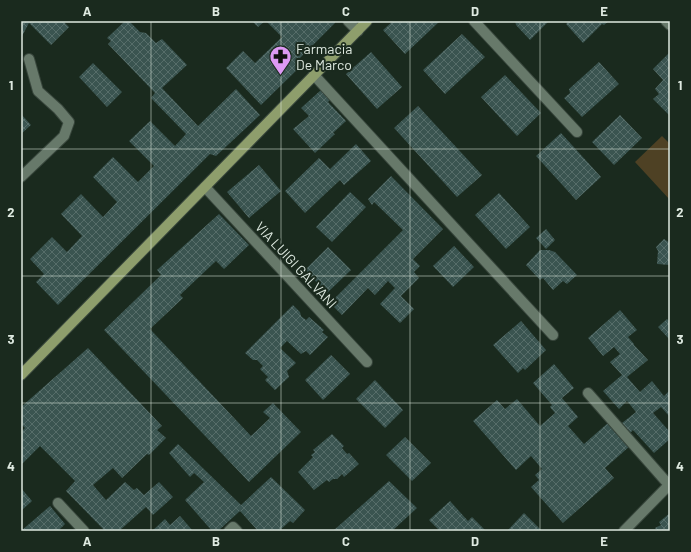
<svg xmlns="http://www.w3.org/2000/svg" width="691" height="552" font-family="Barlow,sans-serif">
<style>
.pitch{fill:#4e4124}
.building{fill:url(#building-cross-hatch)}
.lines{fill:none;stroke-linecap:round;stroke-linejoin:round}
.minor-casing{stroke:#38463c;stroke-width:12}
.major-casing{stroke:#38463c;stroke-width:12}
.minor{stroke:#67796a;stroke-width:10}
.major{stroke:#8e9e6c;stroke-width:10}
.grid{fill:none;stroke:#dee9e0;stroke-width:1;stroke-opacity:0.55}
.labels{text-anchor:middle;stroke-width:4;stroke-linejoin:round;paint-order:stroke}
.poi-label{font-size:14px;fill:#dee9e0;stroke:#1a2a1e;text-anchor:start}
.street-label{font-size:14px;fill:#dee9e0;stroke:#1a2a1e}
.neatline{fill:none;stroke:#dee9e0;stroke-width:1.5}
.grid-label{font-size:13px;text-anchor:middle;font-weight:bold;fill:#dee9e0}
</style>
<defs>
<pattern id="building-cross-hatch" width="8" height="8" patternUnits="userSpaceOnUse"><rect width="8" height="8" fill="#3a5450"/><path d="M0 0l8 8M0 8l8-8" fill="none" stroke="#566d69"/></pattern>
</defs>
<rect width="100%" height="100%" fill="#1a2a1e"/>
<path class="pitch" d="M662 136 670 144V200L635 162Z"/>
<path class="building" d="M21 21H63L69 27 51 45 29 23 21 38Z
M125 21H129L140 32 146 33 156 43 162 39 187 65 162 88 198 126 236 89 260 115 216 156 210 154 58 305 36 282 44 274 30 259 52 237 67 252 82 236 61 214 81 194 103 217 117 202 93 177 113 157 138 182 154 166 129 141 150 121 175 146 186 134 151 98 155 93 108 44 111 41 107 38Z
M252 21H265L258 27Z
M266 21H334L335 23 300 58 305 62 261 105 226 68 243 51 255 63 282 37Z
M393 21H440L405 54 383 30Z
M515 21H549L530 40 516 25Z
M569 21H609L604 25 602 24 583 43 566 24Z
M462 34 485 57 445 94 423 70Z
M371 52 402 87 377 109 346 74Z
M670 52V116L653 99 659 94 655 89 663 80 653 69Z
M599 62 619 84 582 117 564 98 570 93 569 89Z
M93 63 122 92 107 107 79 77Z
M505 75 541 113 517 136 481 97Z
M321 90 330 100 328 102 346 121 333 133 335 134 315 153 293 129 309 116 301 108Z
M418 106 482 175 457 197 394 128Z
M21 114 31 125 21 134Z
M620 115 642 138 614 165 592 142Z
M561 133 601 177 576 200 536 156Z
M356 144 371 161 344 185 340 180 305 213 285 191 319 158 330 169Z
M259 165 281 191 249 218 227 192Z
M391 176 443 229 413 259 420 266 414 272 419 278 401 296 414 309 400 323 380 304 395 288 388 281 375 295 368 288 342 315 330 303 403 230 374 202 372 205 368 199Z
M350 192 366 207 332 242 316 227Z
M499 193 530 227 506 249 475 215Z
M219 214 249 245 224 269 216 261 180 295 183 298 150 329 251 436 270 418 263 412 273 403 301 432 249 482 104 330 161 275 157 270Z
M546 229 555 240 546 249 536 238Z
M664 239 670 243V265L657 264 658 251 656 247Z
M454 246 474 267 453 287 433 266Z
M328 247 351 270 327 293 305 270Z
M540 250H549L555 252 577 275 567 284 563 281 553 290 543 278 540 280 526 265Z
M293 305 300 312 301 316 306 320 309 317 324 330 322 332 328 337 310 355 306 351 301 354 287 341 280 348 296 363 287 371 289 377 275 390 265 380 268 377 260 369 263 366 257 360H253L245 353Z
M620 310 637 330 628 337 634 344V345L648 360 627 377 640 392 652 381 664 396 670 390V417L661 407 653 413 670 432V439L654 453 633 430 630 433 622 423 636 412 627 401 619 409 603 391 622 375 610 362 620 354 614 347 603 356 588 338Z
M667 319 670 322V340L658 327Z
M521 321 546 350 525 370 523 368 518 373 493 345Z
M88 348 162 426 157 430 166 438 149 455 147 454 122 478 113 468 93 485 106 500 125 482 134 490 137 488 144 495 159 482 173 497 153 515 146 507 119 531H105L66 491 75 481 40 446 21 465V432L25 428 21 424V407Z
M331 355 350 374 323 400 305 380Z
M554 364 574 388 562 398 578 417 568 426 584 444 609 422 630 446 605 468 614 478 563 523 531 487 539 480 535 475 542 469 531 456 516 470 473 421 497 400 505 409 517 399 540 426 555 413 550 407 552 405 533 383Z
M375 380 403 410 385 428 356 399Z
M332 434 344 446 342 448 347 454 349 453 359 464 344 477 342 474 337 479H333L329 482 327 480 314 490 298 472 313 457 311 455 315 452 313 450Z
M405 437 431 463 412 481 386 455Z
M178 444 241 505 271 477 305 510 293 523 290 521 279 531H258L240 511 218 531H212L185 500 204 482 194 473 190 477 169 453Z
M389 481 417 508 392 531H333Z
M21 488 32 501 22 510 21 509Z
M450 501 468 521 472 517 486 531H440L429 520Z
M50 506 65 524 58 531H21Z
M524 513 542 531H507Z
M670 513V531H658L655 528 661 525 659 522Z
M180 516 193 531H152L165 519 170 525Z"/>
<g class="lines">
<defs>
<path id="minor" d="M348 21 358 31
M474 21 577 132
M666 21 670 25
M314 75 553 335
M21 177 64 136 69 122 58 109 38 91 29 59
M205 187 367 362
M588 393 669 485
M58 503 84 531
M229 531 233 527 237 531
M624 531 670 484"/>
<path id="major" d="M21 375 367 21"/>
</defs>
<use href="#minor" class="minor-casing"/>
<use href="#major" class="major-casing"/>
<use href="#minor" class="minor"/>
<use href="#major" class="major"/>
</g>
<path class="grid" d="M151 21V531M281 21V531M410 21V531M540 21V531M21 149H670M21 276H670M21 403H670"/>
<defs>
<symbol id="pharmacy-pin" viewBox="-11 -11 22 30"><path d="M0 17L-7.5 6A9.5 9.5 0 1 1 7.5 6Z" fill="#dd99f3" stroke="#1a2a1e"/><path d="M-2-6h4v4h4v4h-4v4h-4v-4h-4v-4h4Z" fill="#111"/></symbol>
</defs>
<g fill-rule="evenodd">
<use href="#pharmacy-pin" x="268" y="44" width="25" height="34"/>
</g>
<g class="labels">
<g class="poi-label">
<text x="296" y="54">Farmacia<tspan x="296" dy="16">De Marco</tspan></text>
</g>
<g class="street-label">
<text transform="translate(296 265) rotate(47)" y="5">VIA LUIGI GALVANI</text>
</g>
</g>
<rect width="691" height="552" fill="none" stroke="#1a2a1e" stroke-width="44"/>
<rect x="22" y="22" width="647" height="508" class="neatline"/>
<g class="grid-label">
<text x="87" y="16">A</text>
<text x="216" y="16">B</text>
<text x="346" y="16">C</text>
<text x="475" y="16">D</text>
<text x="604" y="16">E</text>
<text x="11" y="90">1</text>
<text x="680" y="90">1</text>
<text x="11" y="217">2</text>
<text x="680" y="217">2</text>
<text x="11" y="344">3</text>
<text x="680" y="344">3</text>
<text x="11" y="471">4</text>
<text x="680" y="471">4</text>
<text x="87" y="546">A</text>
<text x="216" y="546">B</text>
<text x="346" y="546">C</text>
<text x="475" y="546">D</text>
<text x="604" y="546">E</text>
</g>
</svg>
